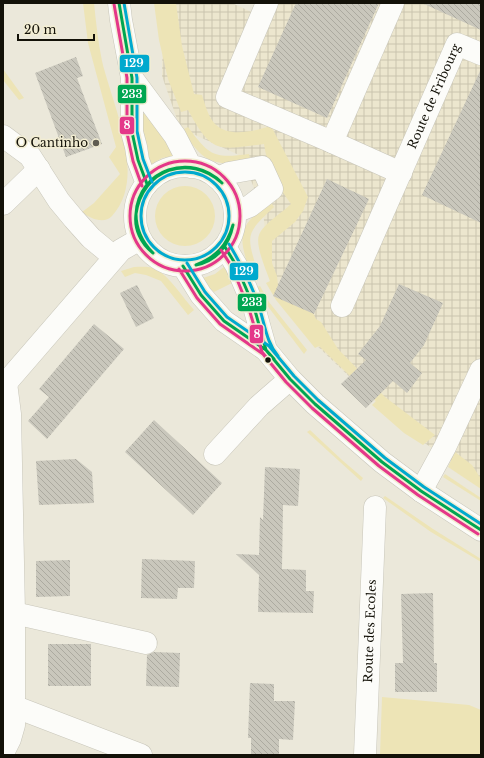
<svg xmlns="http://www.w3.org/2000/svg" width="484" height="758" font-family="'Libre Baskerville',serif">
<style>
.industrial{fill:url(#industrial-grid)}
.green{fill:#ede4b6}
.building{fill:url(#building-back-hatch)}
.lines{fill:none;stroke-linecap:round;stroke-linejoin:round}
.minor-casing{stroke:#c8c6ba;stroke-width:23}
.major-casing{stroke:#c8c6ba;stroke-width:23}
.minor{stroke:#fcfcf9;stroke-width:22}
.major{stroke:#fcfcf9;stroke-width:22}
.bus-1-casing{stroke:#f2edd3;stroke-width:6}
.bus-2-casing{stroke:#f2edd3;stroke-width:6}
.bus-3-casing{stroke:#f2edd3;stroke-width:6}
.bus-1{stroke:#00a651;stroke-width:3}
.bus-2{stroke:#e43789;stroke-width:3}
.bus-3{stroke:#00a9ce;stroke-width:3}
.poi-dot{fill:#5f5c52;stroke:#f2edd3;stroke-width:1.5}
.bus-dot{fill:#131108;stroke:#f2edd3;stroke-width:1.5}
.labels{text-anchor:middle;stroke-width:3;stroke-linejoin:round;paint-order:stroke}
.street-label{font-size:12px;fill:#131108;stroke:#f2edd3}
.poi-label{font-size:12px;fill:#131108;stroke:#f2edd3;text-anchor:end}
.line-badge{stroke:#f2edd3;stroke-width:1.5}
.badge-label{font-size:11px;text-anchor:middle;font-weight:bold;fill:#fff}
</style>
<defs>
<pattern id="industrial-grid" width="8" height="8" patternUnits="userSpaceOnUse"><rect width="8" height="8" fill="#ece6ce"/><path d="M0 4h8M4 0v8" fill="none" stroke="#cac4af"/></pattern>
<pattern id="building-back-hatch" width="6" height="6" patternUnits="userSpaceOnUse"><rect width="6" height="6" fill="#c9c7bc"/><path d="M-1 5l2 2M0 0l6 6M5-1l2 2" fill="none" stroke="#acaaa0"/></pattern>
</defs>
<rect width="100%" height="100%" fill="#ebe8da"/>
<path class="industrial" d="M163 3H232L256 14 261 3H481V480L406 431 312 341 270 285 263 210 241 156 180 128 162 76Z"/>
<path class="green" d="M83 3H94C96 22 98 42 102 61 112 104 148 177 112 216 104 225 89 218 82 212L94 203 120 174 109 157 116 147 88 43Z
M154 3H176L182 46 194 94 202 95C205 104 208 117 215 124 229 138 254 131 271 126L308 197 303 211 295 222 272 241V263L277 276 279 295 312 311 316 319 321 322 338 349 385 397 435 435 423 445 404 433 372 405 376 401 319 346 315 348 276 300 266 283 270 281C266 270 255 245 259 235 263 224 283 212 291 204 278 186 267 166 264 144 217 150 212 154 188 110L181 112 168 79 159 40Z
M3 69 24 98 19 100 3 80Z
M145 113 175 153 173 156 162 158 150 165 140 119 141 115Z
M188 127C209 155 213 159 249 154L251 162C212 166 204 163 182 130Z
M155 216a30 30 0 1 1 60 0a30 30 0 1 1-60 0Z
M270 201 274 207C246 234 246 233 257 270L250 273C238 233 237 229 270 201Z
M225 266 234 282 214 292 203 281V278L215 274Z
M134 267C141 267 149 266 156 269 170 277 183 298 194 310L188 315 161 281 146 275 135 273 125 277 121 271Z
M260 286 269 302 307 350 304 354 266 304 257 287Z
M310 430 342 460 363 478 361 481 307 432Z
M455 452 472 465 479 476 481 478V489L448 467Z
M445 474 481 498V501L443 477Z
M385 496 433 529 481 559V562L431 532 383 498Z
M382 697 469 705 481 710V755H380Z"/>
<path class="building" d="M296 3H379L327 118 258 87Z
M422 3H481V30Z
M76 57 83 76 77 78 102 144 66 157 35 73Z
M481 69V223L422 195Z
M327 179 369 199 314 314 273 296Z
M399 284 443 303 424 345 410 363 422 373 407 393 393 381 366 408 341 384 366 360 358 354 380 326Z
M137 285 154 318 136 327 120 293Z
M94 324 124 349 47 439 28 421 49 397 39 389Z
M154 420 222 483 193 515 125 452Z
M76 459 92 472 94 503 39 505 36 461Z
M265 467 300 469 298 506 283 505 282 569 306 570V591H314L313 613 258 612 259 575 236 554 259 555 260 517 263 520Z
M142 559 195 561 194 588H178L177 599 141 598Z
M70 560V596L36 597V561Z
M433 593 434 663H437V692H395V663H403L401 594Z
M48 644H91V686H48Z
M154 652 180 653 179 687 146 686 147 655Z
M250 683 274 684V701H295L293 740 279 739V755H251V738H248Z"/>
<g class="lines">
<defs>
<g id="minor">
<path d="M267 3 227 97 332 142"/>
<path d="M393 3 332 142 401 173"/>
<path d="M3 136 30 156 59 201 74 219 91 238 114 257"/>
<path d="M218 178 229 173 262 167 272 189 250 206 235 212"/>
<path d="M3 204 39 169"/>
<path id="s1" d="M342 306 457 44 481 54"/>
<path d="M3 382 6 383 121 250 140 239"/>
<path d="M215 454 259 406 290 379"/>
<path d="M421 491 445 447 481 370"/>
<path d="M14 613 146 643"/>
<path d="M13 706 141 755"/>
<path d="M3 753 10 739 14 725V613L10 414 6 383"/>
<path id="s2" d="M365 755 375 507"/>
</g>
<path id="major" d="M119 3 121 20 132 78V132L136 147 138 160 147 184
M132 78 175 136 191 167
M135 216a50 50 0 1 1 100 0a50 50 0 1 1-100 0Z
M225 247 236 265 254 307 266 350
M183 266 201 295 224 321 266 350 290 379 315 404 382 462 421 491 481 530"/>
</defs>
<use href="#minor" class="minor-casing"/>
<use href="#major" class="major-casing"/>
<use href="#minor" class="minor"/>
<use href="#major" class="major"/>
<defs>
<path id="bus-1" d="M119 3 132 78V132L138 160 147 184
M136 214C136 230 142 242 153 253
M136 214C134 229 141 244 153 253
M136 214C138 169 192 152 222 183
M136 214C142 169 189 153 222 183
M225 247 236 265 254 307 266 350 274 359
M196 265C216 257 227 246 233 225
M196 265C217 261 229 245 233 225
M183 266 201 295 224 321 266 350 290 379 315 404 382 462 421 491 481 530"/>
<path id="bus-2" d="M114 4 127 78V133L133 161 142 186
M130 216a55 55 0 1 1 110 0a55 55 0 1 1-110 0Z
M221 250 232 267 249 309 262 352 270 362
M179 269 197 298 220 324 263 354 286 382 312 408 379 466 418 495 478 534"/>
<path id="bus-3" d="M124 3 137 78V131L143 159 152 182
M141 216a44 44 0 1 1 88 0a44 44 0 1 1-88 0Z
M229 244C241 264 252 285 259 307 265 324 266 342 278 356
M187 263 205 292 227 317 269 346 294 376 318 400 385 458 424 487 481 524"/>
</defs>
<use href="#bus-1" class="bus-1-casing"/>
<use href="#bus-2" class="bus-2-casing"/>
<use href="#bus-3" class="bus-3-casing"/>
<use href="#bus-1" class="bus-1"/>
<use href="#bus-2" class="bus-2"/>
<use href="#bus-3" class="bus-3"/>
</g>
<circle class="poi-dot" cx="96" cy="143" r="4"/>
<circle class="bus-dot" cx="268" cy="360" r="3.5"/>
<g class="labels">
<g class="street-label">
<text dy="4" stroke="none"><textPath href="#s1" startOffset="229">Route de Fribourg</textPath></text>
<text dy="4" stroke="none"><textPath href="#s2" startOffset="124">Route des Ecoles</textPath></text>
</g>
<g class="poi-label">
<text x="88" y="147">O Cantinho</text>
</g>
</g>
<g class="line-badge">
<rect x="119" y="54" width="31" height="19" rx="4" fill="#00a9ce"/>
<rect x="117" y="84" width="30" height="20" rx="4" fill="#00a651"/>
<rect x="119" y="116" width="16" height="19" rx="4" fill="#e43789"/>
<rect x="229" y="262" width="30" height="19" rx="4" fill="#00a9ce"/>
<rect x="237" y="293" width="30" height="19" rx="4" fill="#00a651"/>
<rect x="249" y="324" width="15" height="20" rx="4" fill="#e43789"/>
</g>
<g class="badge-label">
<text x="134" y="67">129</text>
<text x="132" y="98">233</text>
<text x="127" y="129">8</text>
<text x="244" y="275">129</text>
<text x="252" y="306">233</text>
<text x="257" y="338">8</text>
</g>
<rect width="484" height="758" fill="none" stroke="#131108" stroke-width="8"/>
<path d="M18 34v6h76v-6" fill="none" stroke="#131108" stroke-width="2"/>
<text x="24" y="34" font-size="12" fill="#131108" stroke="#f2edd3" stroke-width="3" paint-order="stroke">20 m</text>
</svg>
